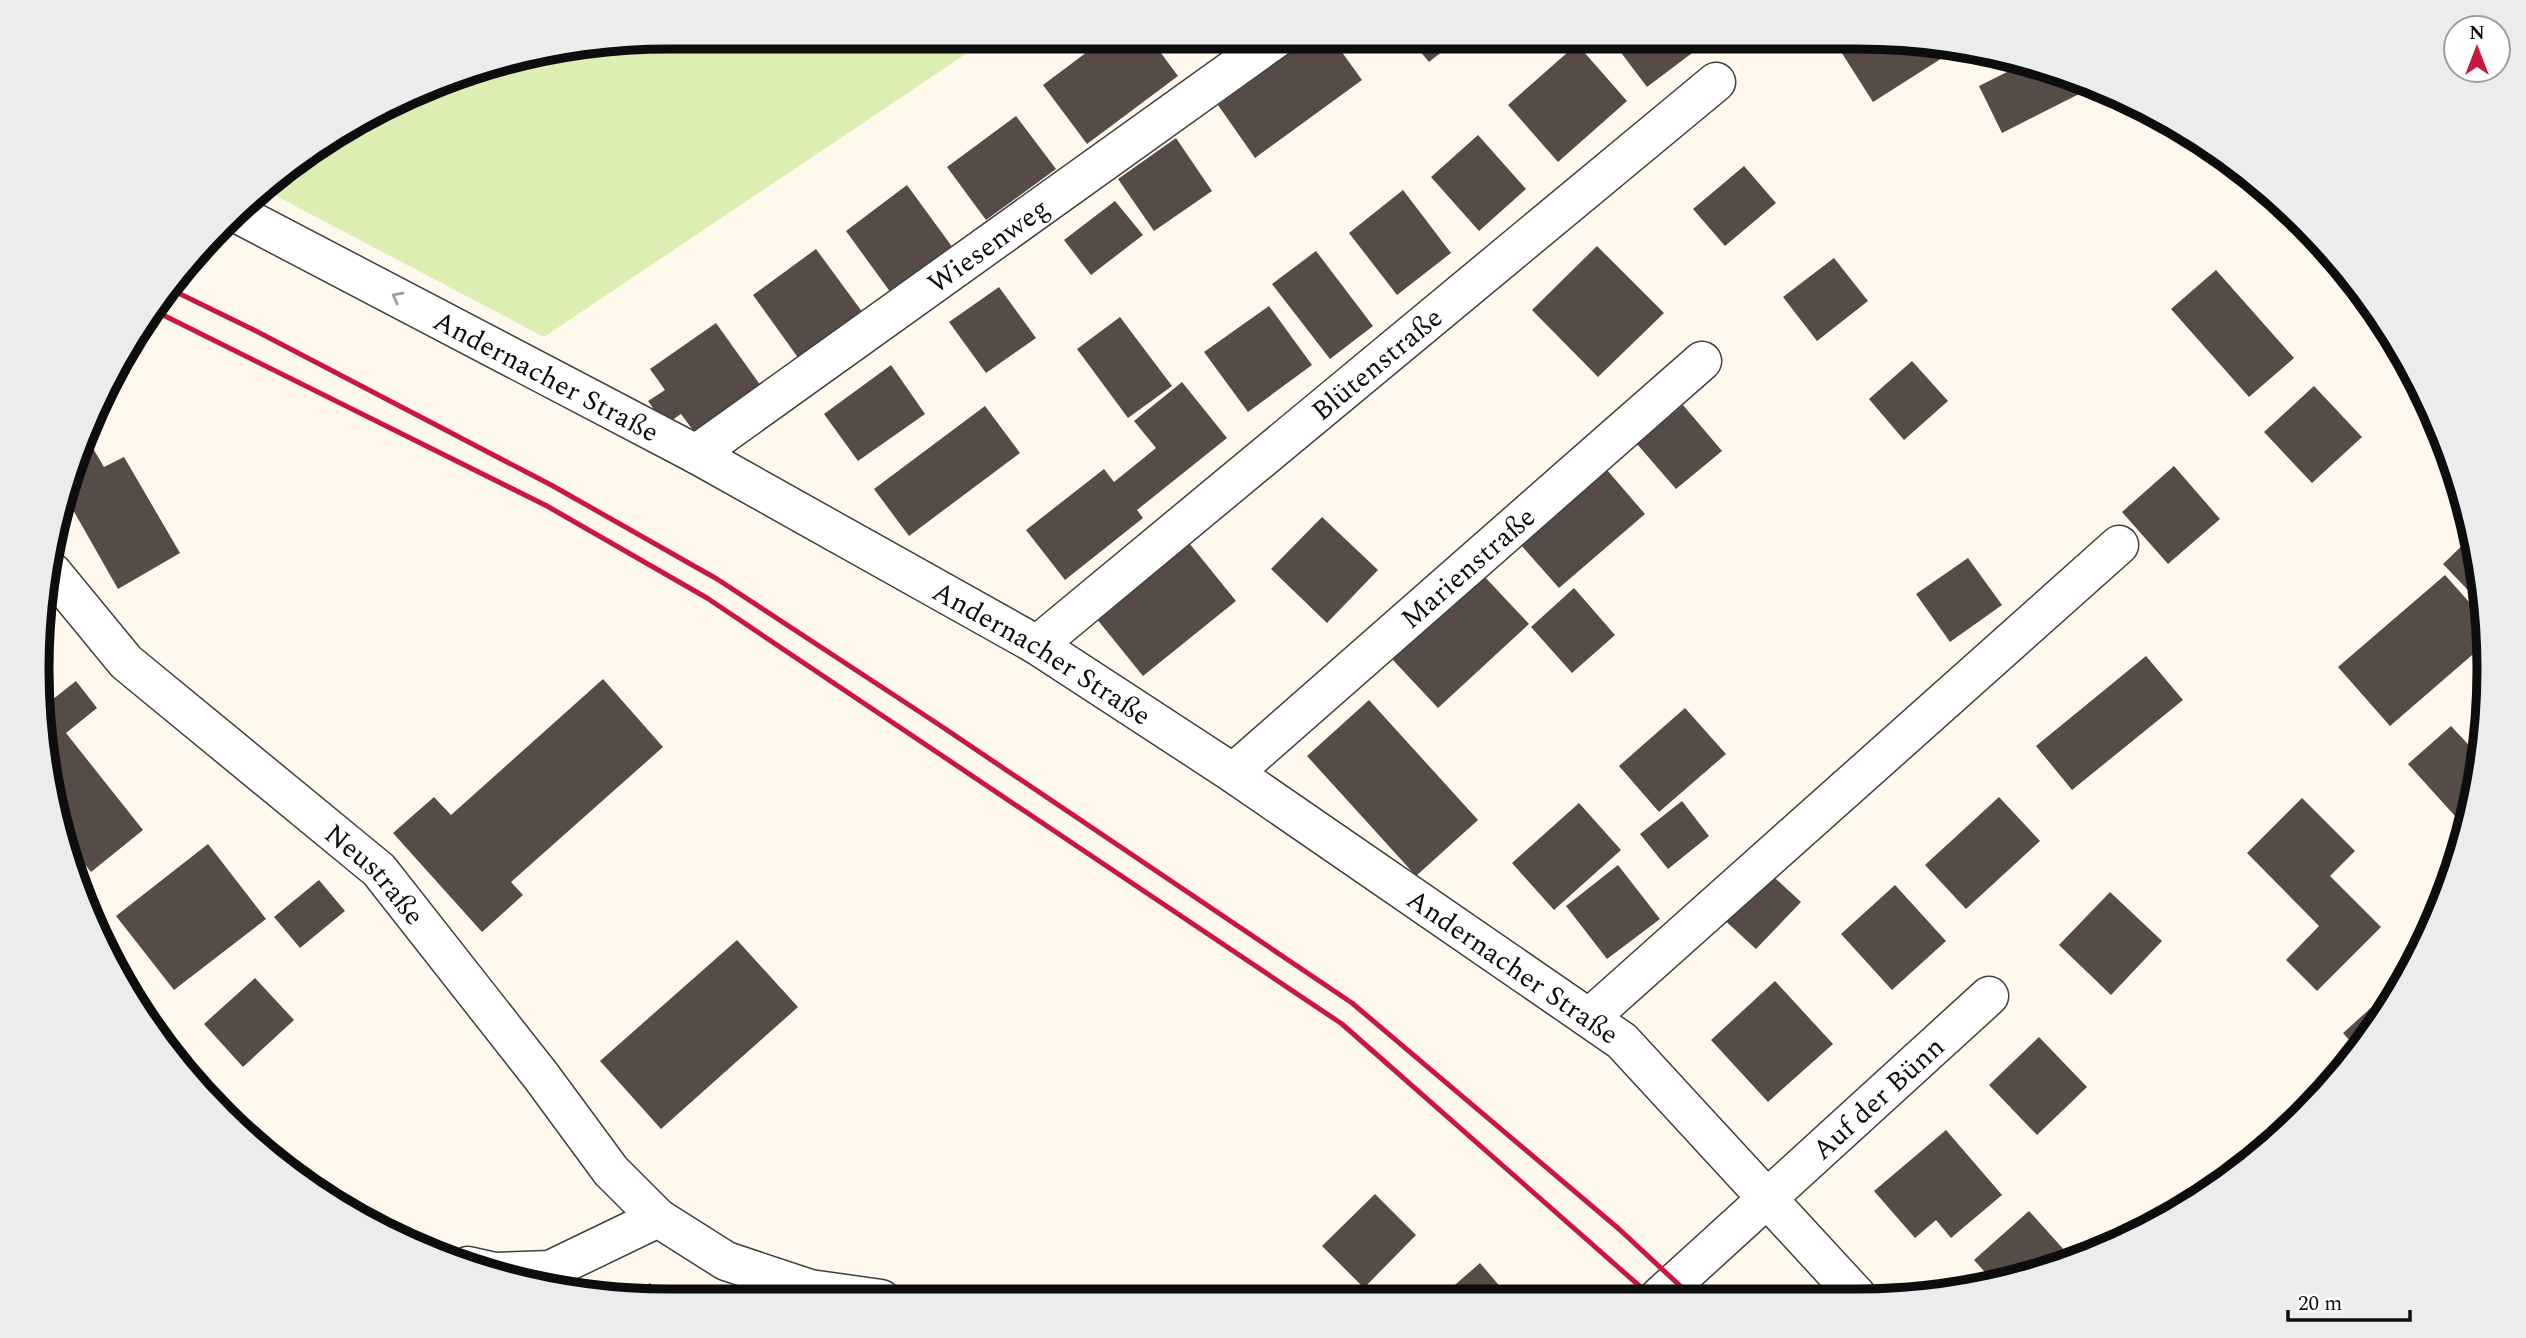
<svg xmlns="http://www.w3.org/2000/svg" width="2526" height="1338" font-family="Spectral,serif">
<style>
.green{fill:#dceeb2}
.building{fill:#574b48}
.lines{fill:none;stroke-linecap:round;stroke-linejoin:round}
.minor-casing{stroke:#404040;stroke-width:41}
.minor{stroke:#fff;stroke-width:38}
.rail{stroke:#cb1740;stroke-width:5}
.oneway{stroke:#9e9e9e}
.labels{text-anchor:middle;stroke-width:7;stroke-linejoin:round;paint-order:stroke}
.street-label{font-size:28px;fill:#0d0d0d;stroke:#fff}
.rim{fill:none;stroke:#0d0d0d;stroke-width:9}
</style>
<rect width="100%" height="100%" fill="#fff8ed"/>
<path class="green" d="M669 37H991L544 337 263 189 284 168 465 70Z"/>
<path class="building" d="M1107 37H1149L1178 76 1087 144 1043 85Z
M1311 37H1331L1362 80 1255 158 1218 105Z
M1409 38H1459L1429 62Z
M1610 38H1712L1647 87Z
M1852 38H1898L1958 48 1873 102 1838 47Z
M1577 44 1627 101 1558 162 1508 105Z
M2029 61 2095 86 2002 133 1979 86Z
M1016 116 1056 169 986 220 947 167Z
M1478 135 1526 189 1479 231 1431 177Z
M1176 138 1212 191 1154 231 1118 179Z
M1744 166 1776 203 1725 246 1693 209Z
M907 185 953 248 891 293 846 231Z
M1403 190 1451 253 1397 295 1349 233Z
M1115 201 1143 235 1091 275 1064 240Z
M1597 246 1664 313 1598 377 1532 310Z
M816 249 863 313 799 359 753 295Z
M1316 251 1373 326 1330 359 1272 284Z
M1834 258 1868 301 1817 341 1783 297Z
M2216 270 2294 358 2249 397 2171 309Z
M999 287 1036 338 986 373 949 322Z
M1269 306 1312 365 1248 412 1204 352Z
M1120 317 1172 386 1128 418 1077 349Z
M716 323 761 386 695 433 681 414 665 425 648 401 665 390 650 369Z
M1912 361 1948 401 1904 440 1869 399Z
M891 365 925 414 858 461 824 414Z
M1182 382 1227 438 1137 510 1143 518 1065 580 1026 530 1104 469 1114 482 1156 448 1134 421Z
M2314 386 2362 437 2312 483 2264 432Z
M1683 405 1722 451 1676 489 1637 444Z
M985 406 1020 453 909 536 874 489Z
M88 440 104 467 124 457 180 553 118 589 64 494Z
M2174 466 2220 519 2168 564 2122 512Z
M1607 470 1645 514 1559 588 1521 545Z
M1322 517 1378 570 1327 623 1271 569Z
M2472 536 2484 587 2485 608 2443 564Z
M1189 543 1236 601 1143 676 1096 618Z
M1968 558 2002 605 1950 642 1916 594Z
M1483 575 1529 624 1438 708 1392 659Z
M2445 575 2485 620 2486 643 2390 726 2338 667Z
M1574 588 1615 635 1572 673 1531 627Z
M2146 656 2183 700 2072 790 2036 746Z
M603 679 663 747 511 882 523 895 482 932 393 833 434 797 451 815Z
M76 681 97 708 66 733 143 830 91 872 70 846 38 711Z
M1369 700 1478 820 1416 876 1307 756Z
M1685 708 1726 754 1659 812 1619 766Z
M2451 726 2480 757 2470 821 2464 826 2408 764Z
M1999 797 2040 841 1966 909 1925 865Z
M2302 798 2355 851 2330 876 2381 927 2317 991 2286 960 2319 926 2247 853Z
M1682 801 1709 836 1668 869 1640 834Z
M1579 803 1621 850 1554 910 1512 863Z
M208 844 266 919 174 990 116 916Z
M1618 865 1660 919 1607 959 1566 906Z
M1763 867 1801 902 1756 949 1719 915Z
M319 880 345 911 300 948 274 917Z
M1895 885 1946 941 1892 990 1841 934Z
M2110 892 2162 941 2111 995 2059 945Z
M737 940 798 1007 661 1129 600 1061Z
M255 978 294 1020 243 1067 204 1024Z
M2402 980H2403L2357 1049 2343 1033Z
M1775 981 1833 1044 1768 1102 1711 1040Z
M2039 1037 2087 1087 2037 1135 1989 1085Z
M1946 1130 2002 1195 1951 1238 1936 1220 1915 1238 1874 1191Z
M1375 1194 1416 1235 1364 1288 1322 1246Z
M2029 1211 2066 1252 2051 1266 1993 1281 1974 1260Z
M1480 1263 1509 1297H1441Z
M650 1283 662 1300H626Z"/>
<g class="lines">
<defs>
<g id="minor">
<path id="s1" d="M240 215 696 454 1037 645 1233 773 1622 1041 1857 1296"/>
<path id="s2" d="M696 454 1278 37"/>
<path id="s3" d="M52 572 126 662 379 870 541 1076 611 1171 658 1218"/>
<path id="s4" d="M1037 645 1716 82"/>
<path id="s5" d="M1233 773 1702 361"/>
<path d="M1589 1018 2119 545"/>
<path d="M468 1266 495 1272 550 1270 658 1218 726 1261 810 1289 881 1299"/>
<path id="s6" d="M1659 1297 1989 996"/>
</g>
</defs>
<use href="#minor" class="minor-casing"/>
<use href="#minor" class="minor"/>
<path class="rail" d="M170 289 254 330 553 486 717 579 935 722 1352 1003 1619 1229 1692 1297
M151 309 547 506 707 598 1342 1024 1652 1297"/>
</g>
<defs><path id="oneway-chevron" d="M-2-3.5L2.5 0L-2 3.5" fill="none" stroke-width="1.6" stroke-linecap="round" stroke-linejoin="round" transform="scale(1.75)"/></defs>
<use class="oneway" href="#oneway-chevron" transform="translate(397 297) rotate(-152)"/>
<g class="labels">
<g class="street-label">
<text dy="10" stroke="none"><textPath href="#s2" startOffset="359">Wiesenweg</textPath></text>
<text dy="10" stroke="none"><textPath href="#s4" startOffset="441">Blütenstraße</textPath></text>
<text dy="10" stroke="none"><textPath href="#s1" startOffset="346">Andernacher Straße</textPath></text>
<text dy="10" stroke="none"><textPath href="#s5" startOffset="312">Marienstraße</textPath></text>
<text dy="10" stroke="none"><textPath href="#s1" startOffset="914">Andernacher Straße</textPath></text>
<text dy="10" stroke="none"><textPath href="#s3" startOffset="444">Neustraße</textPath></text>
<text dy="10" stroke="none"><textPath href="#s1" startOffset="1480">Andernacher Straße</textPath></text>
<text dy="10" stroke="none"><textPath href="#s6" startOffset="296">Auf der Bünn</textPath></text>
</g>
</g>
<path d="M0 0H2526V1338H0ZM669 49H1857A620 620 0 0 1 2477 669V669A620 620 0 0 1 1857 1289H669A620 620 0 0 1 49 669V669A620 620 0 0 1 669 49Z" fill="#ececec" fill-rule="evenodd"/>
<path class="rim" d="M669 49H1857A620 620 0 0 1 2477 669V669A620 620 0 0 1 1857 1289H669A620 620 0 0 1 49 669V669A620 620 0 0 1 669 49Z"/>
<g transform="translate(2477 49)"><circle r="33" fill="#ffffff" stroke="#9e9e9e" stroke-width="2"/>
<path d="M0-5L12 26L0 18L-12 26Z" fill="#cb1740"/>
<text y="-10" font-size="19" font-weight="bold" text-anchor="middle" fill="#0d0d0d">N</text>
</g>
<path d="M2288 1310v10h122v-10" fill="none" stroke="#0d0d0d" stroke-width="3.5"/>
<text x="2298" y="1310" font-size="21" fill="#0d0d0d" stroke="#ffffff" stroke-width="5" paint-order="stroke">20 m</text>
</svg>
